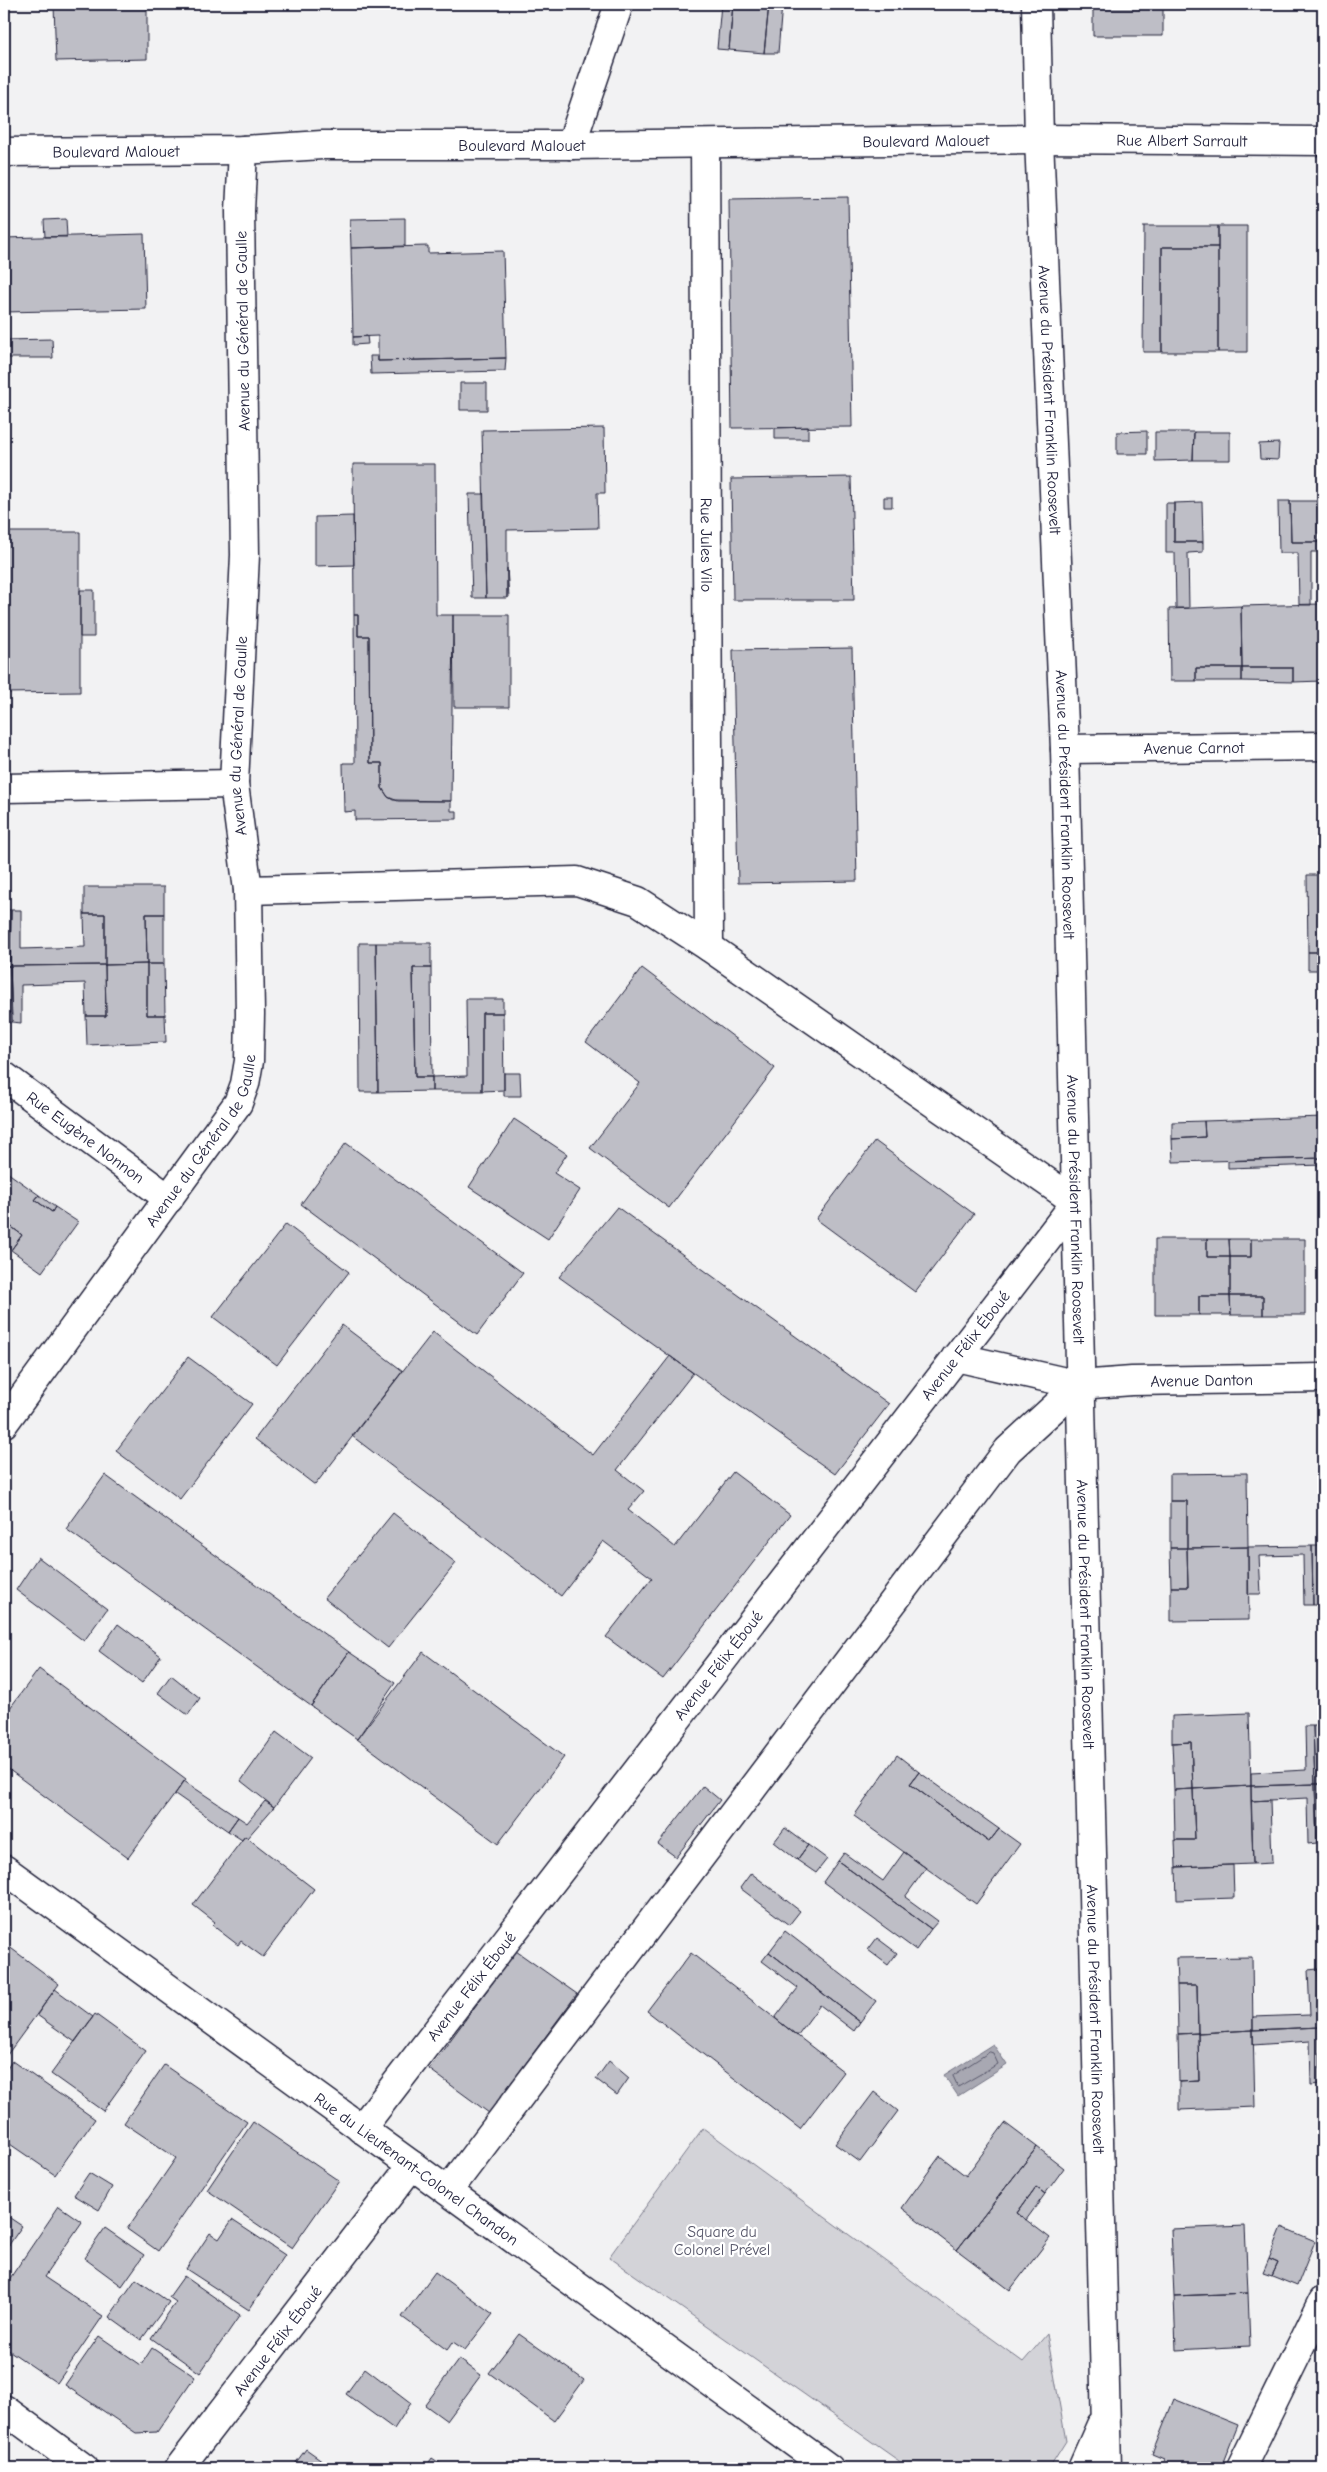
<svg xmlns="http://www.w3.org/2000/svg" width="1327" height="2472" font-family="'Comic Neue',sans-serif">
<style>
.green{fill:#d3d3d8;stroke:#7a7a8a}
.water{fill:#a8a8b2;stroke:#727282}
.lines{fill:none;stroke-linecap:round;stroke-linejoin:round}
.shore{stroke:#58586b;stroke-width:1}
.building{fill:#bebec6;stroke:#22223b}
.street-casing{stroke:#22223b;stroke-width:31}
.secondary-casing{stroke:#22223b;stroke-width:31}
.street{stroke:#fff;stroke-width:28}
.secondary{stroke:#fff;stroke-width:28}
.labels{text-anchor:middle;stroke-width:4.5;stroke-linejoin:round;paint-order:stroke}
.street-label{font-size:16px;fill:#22223b;stroke:#fff}
.park-label{font-size:16px;fill:#57576a;stroke:#fff}
</style>
<rect width="100%" height="100%" fill="#f2f2f3"/>
<filter id="ink" filterUnits="userSpaceOnUse"><feTurbulence type="fractalNoise" baseFrequency=".02" numOctaves="2"/><feDisplacementMap in="SourceGraphic" scale="10" xChannelSelector="R" yChannelSelector="G"/><feConvolveMatrix kernelMatrix="1 2 1 2 8 2 1 2 1" color-interpolation-filters="sRGB"/></filter>
<g filter="url(#ink)">
<path class="green" d="M703 2128 1023 2362 1047 2334 1066 2441 1049 2468H909L609 2257Z"/>
<path class="water" d="M993 2044 1007 2065 958 2096 944 2075Z"/>
<g class="lines">
<path class="shore" d="M990 2052 993 2053 998 2064 958 2087 953 2076Z"/>
</g>
<path class="building" d="M147 4V59L56 61 54 5Z
M721 4H733L729 50 717 49Z
M733 4H769L764 53 729 50Z
M769 4H782L778 53H764Z
M1093 4H1163V6H1093Z
M1093 6H1163V36H1093Z
M848 197 852 427 732 428 729 199Z
M405 218V246L351 248 350 219Z
M66 219 67 237H45L44 220Z
M1144 226H1218V247H1162V352H1143Z
M1218 226H1247V352H1218Z
M144 234 146 309 4 312V238Z
M428 246V253L503 251 506 358 378 361V336L353 337 351 248Z
M1162 247H1218V352H1162Z
M367 336 368 344 353 345V337Z
M52 339 53 358H4V340Z
M370 356H378V361L506 358 505 371 371 374Z
M460 383H487V410H460Z
M808 427V439H775V428Z
M604 428 605 493H597L598 528 507 530V598H486L482 430Z
M1147 431V454H1117V432Z
M1155 432H1194L1193 460 1155 461Z
M1194 432H1230V460H1193Z
M1279 443 1278 460 1260 459 1259 444Z
M353 464H435L436 615H453L451 801 393 800 388 797 382 788V763H370L369 636H358V615H354Z
M851 477 854 600H733L731 479Z
M469 494H483L486 598H472Z
M884 497H892V507H884Z
M1278 501H1290L1291 542H1319L1320 552H1311V605H1299L1298 553H1279Z
M1290 501H1318L1319 542H1291Z
M1202 502 1203 542H1174V503Z
M1166 503H1174V542H1203V552L1188 553 1189 608H1176L1175 553H1166Z
M353 516 354 565 315 566V517Z
M4 532H80V692L4 693Z
M507 568 509 597 507 598Z
M80 590H94V637H80Z
M1320 604 1322 681 1293 682V668H1242L1241 606Z
M1241 606 1242 668H1196V681H1170L1169 609Z
M354 615H358V636H369L370 763H382V788L388 797 398 801H451V811H457V819L355 820V811L344 812 343 763H355Z
M453 615H509V707H454Z
M852 648 857 881 738 883 733 650Z
M1196 668H1242V681H1196Z
M1242 668H1293V682L1242 681Z
M1307 875H1323V952H1308Z
M84 887H164V914H146L147 964 105 965V914H84Z
M4 910H11L10 966H4Z
M11 910H21V949L85 947 84 914H105V965L10 966Z
M146 914H164V964H147Z
M359 943H376L378 1092H360Z
M376 943H431V968H413L415 1077H432V1091L378 1092Z
M1308 952H1323V970H1308Z
M147 964H164L165 1015H147Z
M147 964V1015H165L166 1042 87 1045 86 1016H106L105 965Z
M105 965 106 1016H86L85 983 21 985V1023L12 1022 10 966Z
M4 966H10L12 1022 4 1023Z
M413 968H431L432 1077H415Z
M642 968 775 1068 669 1208 590 1148 640 1083 586 1042Z
M466 999H503V1013H482V1091H432V1077L467 1076Z
M1318 1012H1323V1023H1317Z
M482 1013H503L504 1090 482 1091Z
M1317 1023H1323V1049H1318Z
M504 1073H520L521 1096H504Z
M1323 1117V1158L1173 1162 1172 1139 1205 1137 1204 1121Z
M514 1119 567 1154 554 1173 580 1190 548 1239 469 1187Z
M1204 1121 1205 1137 1172 1139V1122Z
M875 1141 974 1214 915 1292 816 1219Z
M346 1143 523 1273 477 1335 301 1204Z
M1323 1158V1165L1228 1168V1161Z
M4 1170 39 1195 35 1200 52 1212 55 1207 78 1222 42 1272 11 1250 22 1235 4 1221 8 1215 4 1212Z
M39 1195 55 1207 52 1212 35 1200Z
M617 1207 889 1404 835 1474 559 1277Z
M4 1221 22 1235 11 1250 4 1245Z
M286 1224 349 1272 277 1365 213 1317Z
M1155 1239H1207V1257H1230V1296H1199V1315H1155Z
M1207 1239H1229L1230 1257H1207Z
M1229 1239H1251V1257H1230Z
M1251 1239H1305V1315H1263V1296H1230V1257H1251Z
M1199 1296H1230L1231 1315H1199Z
M1230 1296H1263V1315H1231Z
M342 1325 403 1371 315 1485 255 1439Z
M433 1332 593 1455 670 1356 693 1373 617 1470 644 1491 628 1510 675 1547 733 1472 790 1515 663 1679 606 1637 652 1578 603 1541 561 1596 352 1436Z
M188 1357 252 1404 180 1499 116 1451Z
M1247 1473 1248 1547 1187 1548V1501H1170V1474Z
M105 1475 349 1652 311 1706 66 1529Z
M1170 1501H1187V1548H1170Z
M393 1513 456 1563 388 1648 324 1598Z
M1312 1546H1323V1605H1313Z
M1312 1546 1313 1605H1304L1303 1555 1259 1556 1261 1594H1248V1547Z
M1248 1547 1249 1620 1171 1621V1587H1188L1187 1548Z
M1170 1548H1187L1188 1587H1171Z
M38 1557 107 1609 84 1641 16 1590Z
M118 1624 161 1656 142 1683 99 1651Z
M349 1652 395 1683 357 1739 311 1706Z
M423 1652 564 1757 498 1844 357 1739Z
M39 1669 186 1779 128 1858 4 1766V1716Z
M171 1675 200 1698 188 1715 158 1693Z
M1249 1713 1251 1786 1193 1789 1191 1742 1172 1743V1716Z
M1305 1726H1313L1315 1784 1251 1786V1773L1306 1770Z
M1313 1726H1323V1784H1315Z
M276 1732 311 1758 274 1807 241 1781Z
M1191 1742 1193 1789 1174 1790 1172 1743Z
M897 1755 919 1772 910 1784 989 1842 999 1829 1020 1844 976 1904 854 1816Z
M919 1772 999 1829 989 1842 910 1784Z
M184 1781 238 1817 228 1831 175 1794Z
M1315 1784H1323V1843H1317Z
M1315 1784 1317 1843 1308 1844 1307 1798 1251 1801V1786Z
M703 1786 720 1800 676 1857 658 1844Z
M1251 1786 1253 1864 1176 1867 1175 1840H1195L1193 1789Z
M1193 1789 1195 1840H1175L1174 1790Z
M1270 1800 1272 1863 1253 1864 1251 1801Z
M265 1801 274 1807 247 1838 245 1836 242 1840 228 1831 238 1817 247 1823Z
M785 1828 808 1845 797 1860 774 1842Z
M245 1836 314 1889 263 1957 241 1941 238 1945 212 1925 215 1922 193 1905Z
M808 1845 827 1859 816 1873 797 1860Z
M904 1852 926 1868 905 1897 938 1921 931 1929 838 1861 844 1853 883 1881Z
M838 1861 931 1929 916 1950 823 1882Z
M1233 1865 1234 1898 1177 1900 1176 1867Z
M751 1873 800 1911 789 1925 740 1888Z
M785 1931 876 2001 860 2022 769 1952Z
M877 1938 897 1953 888 1965 868 1950Z
M4 1943 59 1984 4 2059Z
M516 1951 577 1994 489 2113 429 2069Z
M769 1952 860 2022 854 2031 820 2005 797 2036 775 2018 798 1988 762 1961Z
M691 1953 844 2072 800 2129 647 2011Z
M1252 1957 1253 2030 1198 2033 1197 1985H1177L1176 1958Z
M1318 1969H1323V2027H1320Z
M1318 1969 1320 2027 1253 2030V2017L1310 2015 1308 1970Z
M1177 1985H1197L1198 2033 1178 2034Z
M55 1989 93 2017 75 2042 37 2015Z
M95 2014 146 2051 103 2111 51 2074Z
M1320 2027H1323V2084H1321Z
M1320 2027 1321 2084 1311 2085 1310 2041 1253 2045V2030Z
M1253 2030 1255 2107 1179 2110V2082L1199 2081 1198 2033Z
M1198 2033 1199 2081 1179 2082 1178 2034Z
M12 2061 95 2119 55 2175 4 2140V2073Z
M609 2061 629 2078 617 2095 596 2079Z
M164 2065 247 2122 158 2251 127 2229 176 2158 124 2123Z
M874 2092 898 2111 860 2162 835 2144Z
M253 2122 339 2181 292 2248 207 2190Z
M1005 2123 1037 2147 957 2250 902 2208 940 2156 966 2176Z
M1037 2147 1064 2168 1045 2194 1036 2187 1017 2213 1050 2238 1010 2290 957 2250Z
M89 2173 112 2187 99 2210 74 2195Z
M1036 2187 1045 2194 1026 2220 1017 2213Z
M59 2206 82 2222 44 2277 103 2316 57 2383 4 2347V2287Z
M4 2214 22 2226 4 2252Z
M232 2220 285 2255 249 2310 186 2269 210 2233 219 2239Z
M1245 2226 1248 2293 1174 2296 1171 2229Z
M1282 2227 1315 2241 1297 2286 1272 2276 1278 2263 1269 2259Z
M105 2228 144 2255 122 2286 84 2258Z
M1269 2259 1278 2263 1272 2276 1263 2273Z
M435 2272 493 2314 465 2350 453 2342 447 2350 402 2317Z
M184 2276 240 2315 200 2373 151 2338 176 2302 169 2297Z
M136 2279 169 2302 141 2340 109 2317Z
M1248 2293 1250 2346 1176 2350 1174 2296Z
M519 2334 584 2380 554 2421 489 2373Z
M99 2336 141 2365 152 2348 195 2377 157 2432 136 2433 65 2385Z
M459 2359 481 2375 447 2421 425 2405Z
M365 2368 411 2403 394 2429 346 2394Z
M1174 2399 1238 2425 1221 2468H1161L1164 2459 1152 2454Z
M306 2449 333 2468H292Z
M432 2458 447 2468H425Z"/>
<g class="lines">
<defs>
<g id="street">
<path id="s1" d="M1036 4 1039 139 1065 749 1107 2468"/>
<path id="s2" d="M705 144 709 947"/>
<path d="M571 145 619 4"/>
<path id="s3" d="M4 152 243 150 322 145H571L1039 139 1323 141"/>
<path id="s4" d="M1065 749 1323 746"/>
<path d="M4 788 234 784"/>
<path d="M248 890 577 881 638 901 709 947 1076 1202 361 2129"/>
<path id="s5" d="M4 1076 169 1199"/>
<path id="s6" d="M956 1357 1079 1385 1132 1381 1323 1378"/>
<path id="s7" d="M4 1423 238 1103 245 1084 249 1061 250 1014 248 890 234 784 245 555 240 211 243 150"/>
<path id="s8" d="M4 1869 829 2468"/>
<path d="M448 2191 1008 1450 1079 1385"/>
<path d="M4 2409 84 2468"/>
<path id="s9" d="M179 2468 412 2165"/>
<path d="M1082 2468 1101 2425"/>
</g>
<path id="secondary" d="M1241 2468 1323 2301"/>
</defs>
<use href="#street" class="street-casing"/>
<use href="#secondary" class="secondary-casing"/>
<use href="#street" class="street"/>
<use href="#secondary" class="secondary"/>
</g>
</g>
<g class="labels">
<g class="street-label">
<text dy="6" stroke="none"><textPath href="#s3" startOffset="1178">Rue Albert Sarrault</textPath></text>
<text dy="6" stroke="none"><textPath href="#s3" startOffset="922">Boulevard Malouet</textPath></text>
<text dy="6" stroke="none"><textPath href="#s3" startOffset="518">Boulevard Malouet</textPath></text>
<text dy="6" stroke="none"><textPath href="#s3" startOffset="112">Boulevard Malouet</textPath></text>
<text transform="translate(242 331) rotate(-91)" y="6">Avenue du Général de Gaulle</text>
<text dy="6" stroke="none"><textPath href="#s1" startOffset="396">Avenue du Président Franklin Roosevelt</textPath></text>
<text dy="6" stroke="none"><textPath href="#s2" startOffset="401">Rue Jules Vilo</textPath></text>
<text dy="6" stroke="none"><textPath href="#s7" startOffset="766">Avenue du Général de Gaulle</textPath></text>
<text dy="6" stroke="none"><textPath href="#s4" startOffset="129">Avenue Carnot</textPath></text>
<text dy="6" stroke="none"><textPath href="#s1" startOffset="801">Avenue du Président Franklin Roosevelt</textPath></text>
<text dy="6" stroke="none"><textPath href="#s5" startOffset="102">Rue Eugène Nonnon</textPath></text>
<text dy="6" stroke="none"><textPath href="#s7" startOffset="346">Avenue du Général de Gaulle</textPath></text>
<text dy="6" stroke="none"><textPath href="#s1" startOffset="1206">Avenue du Président Franklin Roosevelt</textPath></text>
<text transform="translate(965 1345) rotate(-52)" y="6">Avenue Félix Éboué</text>
<text dy="6" stroke="none"><textPath href="#s6" startOffset="249">Avenue Danton</textPath></text>
<text dy="6" stroke="none"><textPath href="#s1" startOffset="1611">Avenue du Président Franklin Roosevelt</textPath></text>
<text transform="translate(718 1665) rotate(-52)" y="6">Avenue Félix Éboué</text>
<text transform="translate(471 1986) rotate(-52)" y="6">Avenue Félix Éboué</text>
<text dy="6" stroke="none"><textPath href="#s1" startOffset="2016">Avenue du Président Franklin Roosevelt</textPath></text>
<text dy="6" stroke="none"><textPath href="#s8" startOffset="510">Rue du Lieutenant-Colonel Chandon</textPath></text>
<text dy="6" stroke="none"><textPath href="#s9" startOffset="161">Avenue Félix Éboué</textPath></text>
</g>
<g class="park-label">
<text x="722" y="2237">Square du<tspan x="722" dy="18">Colonel Prével</tspan></text>
</g>
</g>
<rect width="1327" height="2472" fill="none" stroke="#fff" stroke-width="20"/>
<rect x="10" y="10" width="1307" height="2452" fill="none" stroke="#22223b" stroke-width="2" filter="url(#ink)"/>
</svg>
